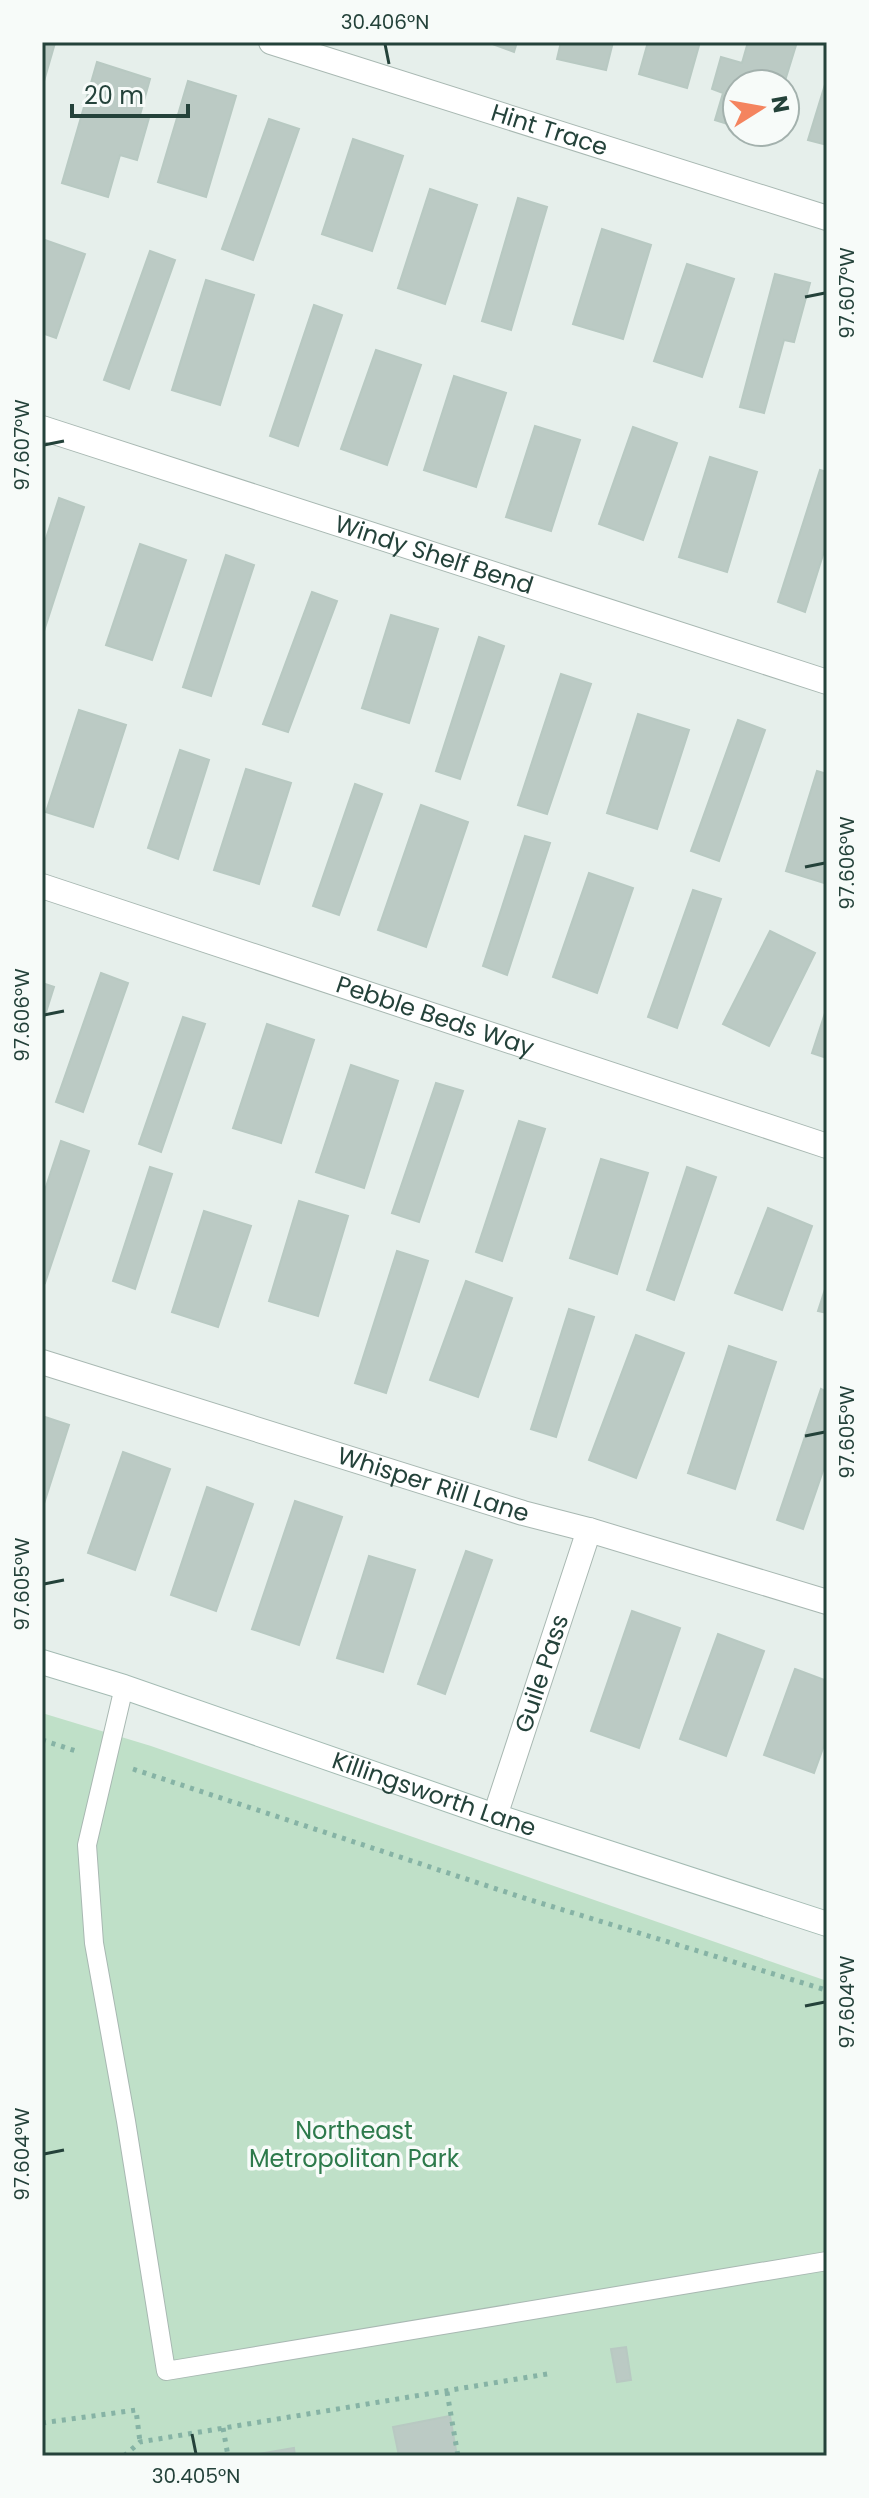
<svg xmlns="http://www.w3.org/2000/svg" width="869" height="2498" font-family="Poppins,sans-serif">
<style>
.green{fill:#bfe0c8}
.building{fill:#bbcac4;stroke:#b8c9c2;stroke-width:2}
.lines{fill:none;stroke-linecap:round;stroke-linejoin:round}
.lane-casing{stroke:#a8b8b2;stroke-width:20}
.street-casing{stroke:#a8b8b2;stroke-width:26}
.secondary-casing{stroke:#a4bbb3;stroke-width:26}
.path{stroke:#86b3a5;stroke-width:5;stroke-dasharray:4 6;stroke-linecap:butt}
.lane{stroke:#fff;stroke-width:18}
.street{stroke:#fff;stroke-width:24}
.secondary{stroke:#fff;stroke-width:24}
.ticks{fill:none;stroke:#24423a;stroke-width:3}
.labels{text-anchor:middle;stroke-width:7;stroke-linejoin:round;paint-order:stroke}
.street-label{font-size:24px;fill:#24423a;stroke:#f7fbf9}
.park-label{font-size:24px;fill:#2d7a4b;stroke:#f7fbf9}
.neatline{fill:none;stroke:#24423a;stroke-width:3}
.ticks-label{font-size:20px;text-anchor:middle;fill:#24423a}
</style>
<rect width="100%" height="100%" fill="#e6efeb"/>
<path class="green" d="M42 1713 151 1746 827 1981V2456H42Z"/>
<path class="building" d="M42 42 55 43 42 88Z
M487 42H517L514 52Z
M561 42H613L606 70 557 59Z
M648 42H700L687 88 639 74Z
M748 42H797L784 84H737V127L715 120 723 93 712 89 721 57 742 63Z
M97 62 150 79 140 115 149 118 137 160 120 155 108 197 62 183Z
M827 78V145L808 140Z
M188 81 236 96 206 197 158 182Z
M269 119 299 129 253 260 222 249Z
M353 139 403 156 372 251 322 234Z
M430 189 477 205 445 304 398 288Z
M518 198 547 207 511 330 482 321Z
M602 229 651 245 623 339 573 324Z
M42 239 85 254 56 338 42 333Z
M150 251 175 260 129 389 104 380Z
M687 264 734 279 702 377 654 361Z
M775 274 810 283 794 342 784 340 764 413 740 407Z
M206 280 254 295 220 405 172 390Z
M314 305 342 315 298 446 270 436Z
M376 350 421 365 387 465 341 449Z
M454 376 506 393 476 487 424 470Z
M535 426 580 440 551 531 506 517Z
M633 427 677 443 643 540 599 524Z
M710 457 757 472 727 572 679 557Z
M820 470 827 472V542L805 612 778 602Z
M59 498 84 507 44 631 42 551Z
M140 544 186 560 152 660 106 645Z
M226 555 254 565 211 696 183 687Z
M312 592 337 601 288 732 263 724Z
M391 615 438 629 409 723 362 708Z
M479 637 504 646 460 779 436 771Z
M561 674 591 684 547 814 518 805Z
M79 710 126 725 93 827 46 812Z
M638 714 689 730 657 829 607 813Z
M738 720 765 730 719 861 691 851Z
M180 750 209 760 178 859 148 848Z
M246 769 291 783 259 884 214 870Z
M817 771 827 774V884L786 871Z
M355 784 382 794 339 915 313 906Z
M421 805 468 822 426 947 378 930Z
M525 836 550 843 507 975 483 966Z
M589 873 633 888 597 993 553 977Z
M693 890 721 899 677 1028 648 1017Z
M770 931 815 953 769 1046 723 1024Z
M101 973 128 983 83 1112 56 1102Z
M42 983 54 987 42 1025Z
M827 1007V1058L812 1053Z
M183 1017 205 1024 161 1152 139 1144Z
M267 1024 314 1040 281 1143 233 1128Z
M351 1065 398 1081 364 1188 316 1172Z
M436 1083 463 1091 419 1222 392 1213Z
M519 1121 545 1129 502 1261 476 1252Z
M61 1141 89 1151 45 1283 42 1281V1199Z
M601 1159 648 1173 617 1274 570 1258Z
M150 1167 172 1174 135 1289 113 1281Z
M687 1167 716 1177 674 1300 647 1290Z
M299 1201 348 1216 318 1316 269 1301Z
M768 1208 812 1226 782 1310 735 1293Z
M204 1211 251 1226 218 1327 172 1312Z
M397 1251 428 1261 386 1393 355 1383Z
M466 1281 512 1298 478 1397 430 1380Z
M827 1283V1313L818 1311Z
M569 1309 594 1317 556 1437 531 1429Z
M636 1335 684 1353 636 1478 589 1460Z
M729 1346 776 1362 735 1489 688 1473Z
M821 1389 827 1392V1459L803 1529 777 1520Z
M42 1416 69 1425 42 1510Z
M123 1452 170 1469 135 1570 88 1553Z
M207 1487 253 1504 216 1611 171 1595Z
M295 1501 342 1517 299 1645 252 1629Z
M466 1551 492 1560 445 1694 418 1684Z
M369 1556 415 1570 383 1672 337 1658Z
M632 1611 680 1628 639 1748 591 1731Z
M718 1634 764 1651 726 1756 680 1739Z
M795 1669 827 1681V1737L814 1773 764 1755Z
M626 2347 631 2380 617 2382 611 2349Z
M450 2416 457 2456H399L393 2427Z
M294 2448 295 2456H247Z"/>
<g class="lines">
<defs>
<path id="lane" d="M124 1687 87 1845 94 1943 126 2121 166 2371 827 2261"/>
<g id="street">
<path id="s1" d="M271 42 827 218"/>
<path id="s2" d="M42 428 827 682"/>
<path id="s3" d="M42 886 827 1146"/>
<path id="s4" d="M42 1362 523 1513 589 1530 827 1602"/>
<path id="s5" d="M495 1816 589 1530"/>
</g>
<g id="secondary">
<path id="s6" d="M42 1662 124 1687 495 1816 827 1924"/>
</g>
</defs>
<use href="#lane" class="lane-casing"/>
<use href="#street" class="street-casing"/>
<use href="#secondary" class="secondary-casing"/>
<path class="path" d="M42 1740 79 1752
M133 1769 524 1898 826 1990
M447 2392 458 2456
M42 2423 136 2410 140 2442
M223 2428 228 2456
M124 2456 140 2442 553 2373"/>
<use href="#lane" class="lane"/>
<use href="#street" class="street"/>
<use href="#secondary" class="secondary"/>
</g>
<path class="ticks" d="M385 44 389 64M805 297 825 293M44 445 64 441M805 867 825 863M44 1015 64 1011M805 1436 825 1432M44 1584 64 1580M805 2006 825 2002M44 2154 64 2150M192 2434 196 2454"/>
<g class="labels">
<g class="street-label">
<text dy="8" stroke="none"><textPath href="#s1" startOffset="292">Hint Trace</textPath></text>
<text dy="8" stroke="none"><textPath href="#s2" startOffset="412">Windy Shelf Bend</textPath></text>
<text dy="8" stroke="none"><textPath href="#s3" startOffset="414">Pebble Beds Way</textPath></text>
<text dy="8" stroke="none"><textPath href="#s4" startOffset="410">Whisper Rill Lane</textPath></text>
<text dy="8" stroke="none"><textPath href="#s5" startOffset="150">Guile Pass</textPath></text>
<text dy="8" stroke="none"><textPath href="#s6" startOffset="414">Killingsworth Lane</textPath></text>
</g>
<g class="park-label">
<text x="354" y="2139">Northeast<tspan x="354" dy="28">Metropolitan Park</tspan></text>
</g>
</g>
<rect width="869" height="2498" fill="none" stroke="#f7fbf9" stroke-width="88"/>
<g transform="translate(761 108) rotate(79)"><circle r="38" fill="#f7fbf9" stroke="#a3b1ad" stroke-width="2"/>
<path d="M0-6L14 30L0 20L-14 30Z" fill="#f4845f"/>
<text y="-12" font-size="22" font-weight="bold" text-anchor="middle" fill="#24423a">N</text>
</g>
<path d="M72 104v12h116v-12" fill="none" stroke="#24423a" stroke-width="4"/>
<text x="84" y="104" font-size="24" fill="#24423a" stroke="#f7fbf9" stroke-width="6" paint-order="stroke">20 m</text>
<rect x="44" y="44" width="781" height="2410" class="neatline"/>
<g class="ticks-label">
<text x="385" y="29">30.406°N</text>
<text transform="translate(847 293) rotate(-90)" y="7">97.607°W</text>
<text transform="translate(22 445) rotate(-90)" y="7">97.607°W</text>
<text transform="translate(847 863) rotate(-90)" y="7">97.606°W</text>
<text transform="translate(22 1015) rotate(-90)" y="7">97.606°W</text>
<text transform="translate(847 1432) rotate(-90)" y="7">97.605°W</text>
<text transform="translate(22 1584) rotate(-90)" y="7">97.605°W</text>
<text transform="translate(847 2002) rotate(-90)" y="7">97.604°W</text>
<text transform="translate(22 2154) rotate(-90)" y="7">97.604°W</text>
<text x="196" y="2483">30.405°N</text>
</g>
</svg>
